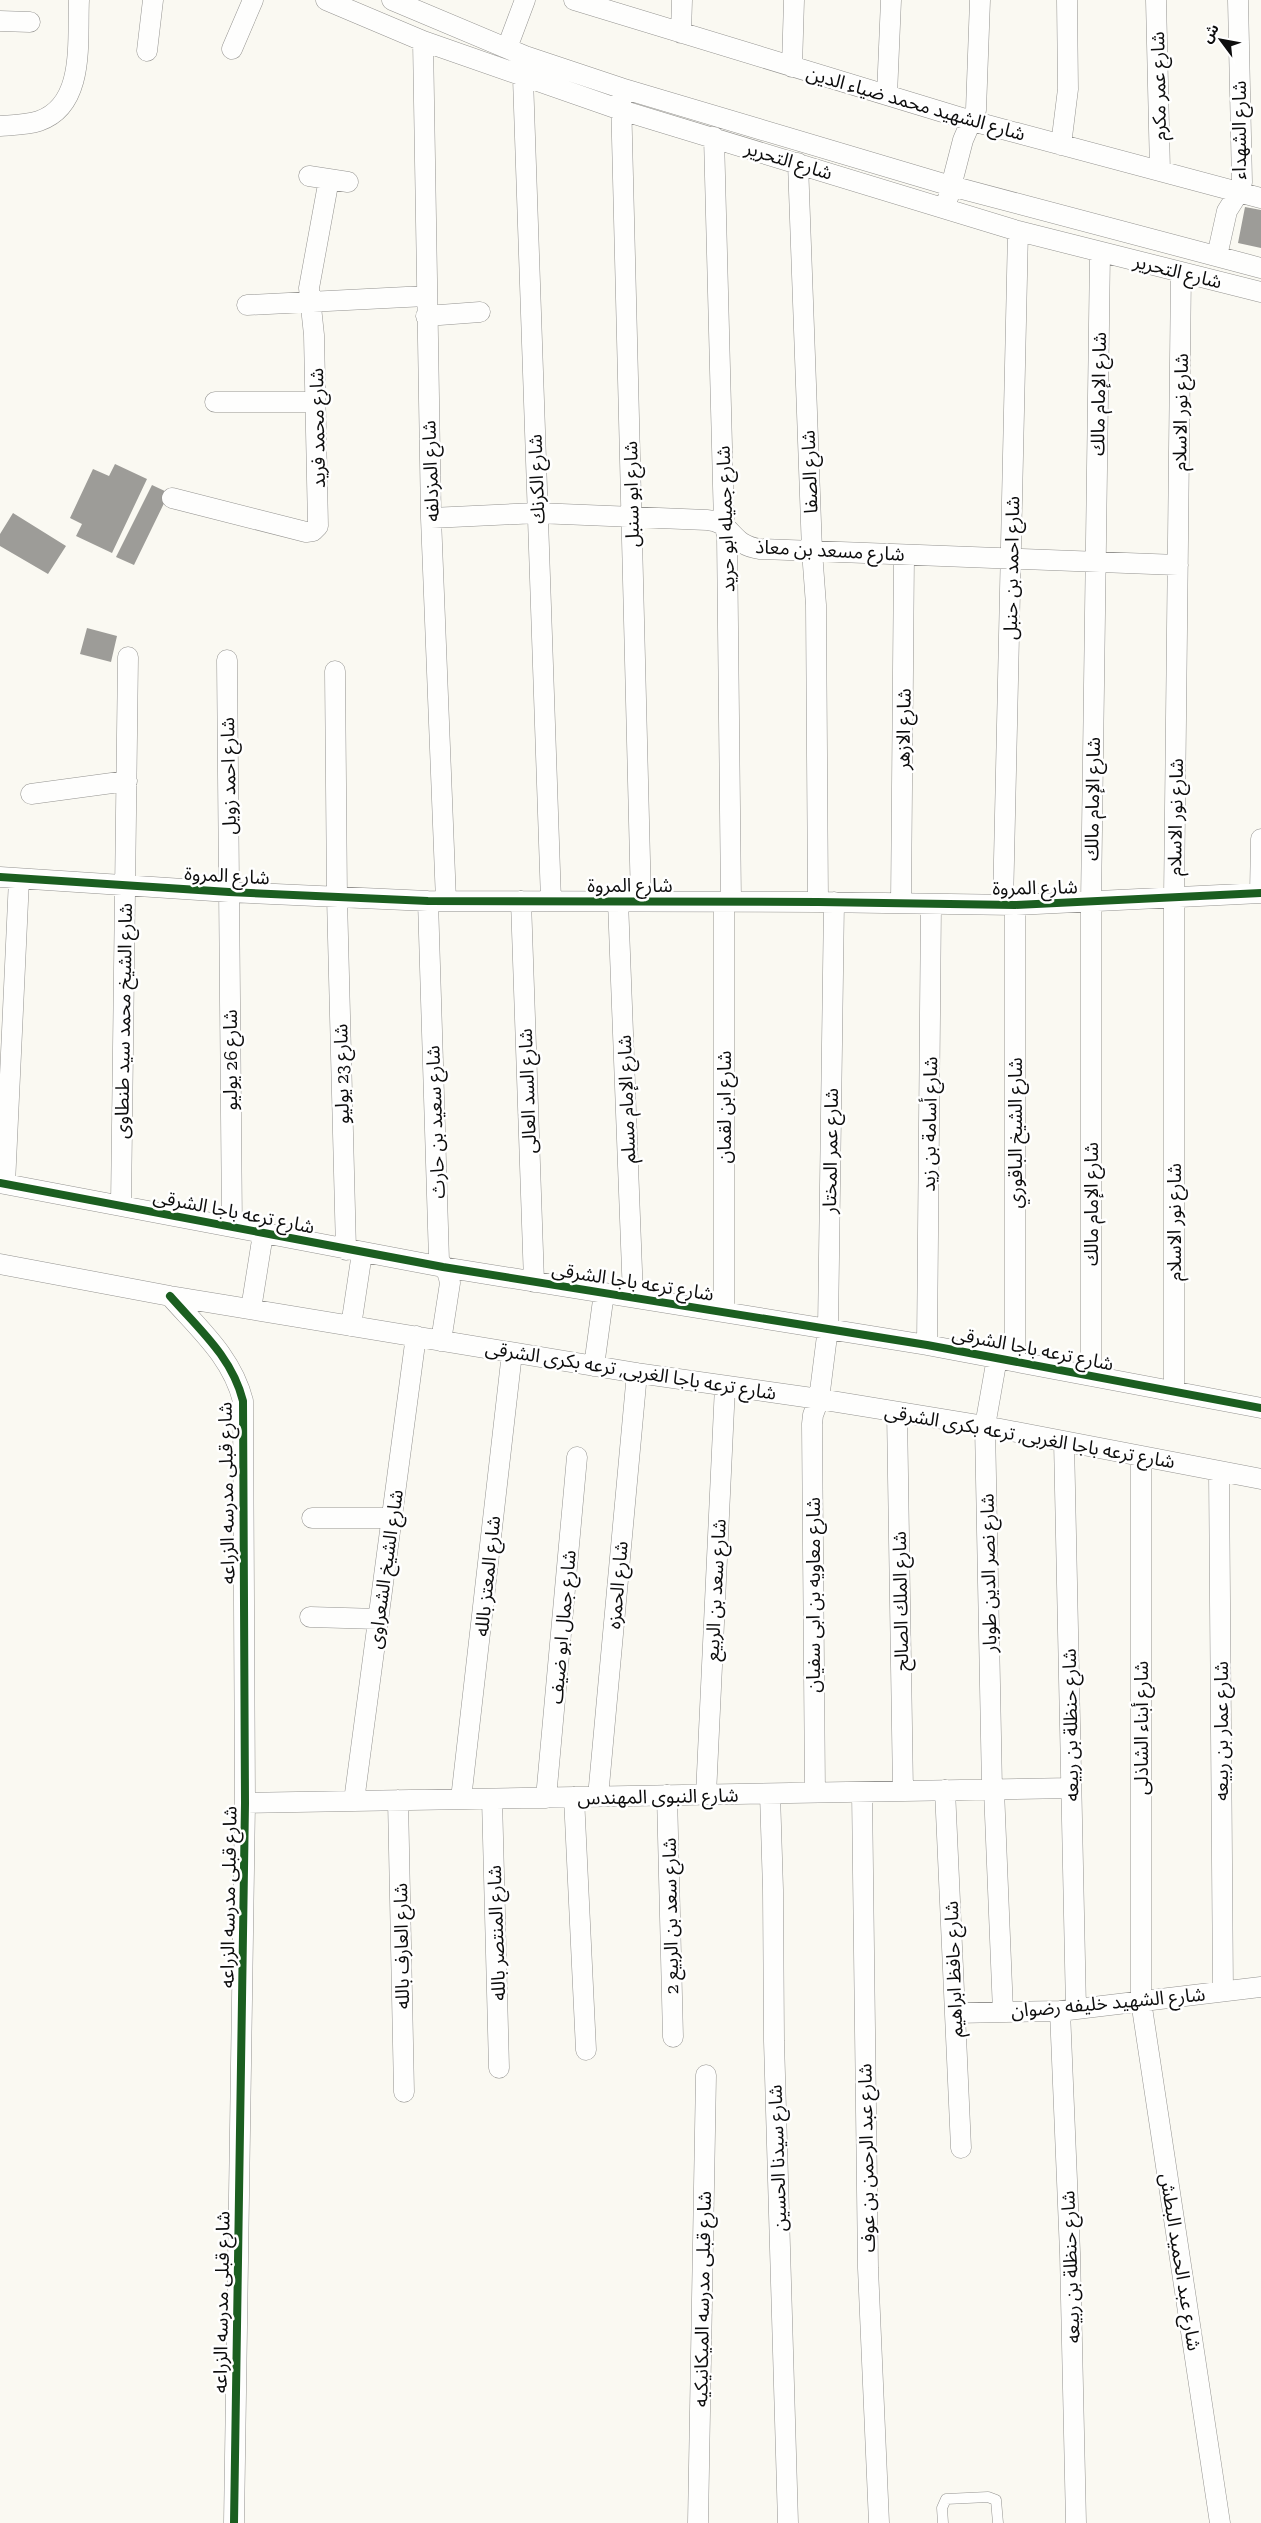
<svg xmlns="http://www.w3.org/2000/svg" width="1261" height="2523" font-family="'Zilla Slab','Noto Sans Arabic',serif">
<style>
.building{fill:#9d9c98}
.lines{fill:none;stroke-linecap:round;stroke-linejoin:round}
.lane-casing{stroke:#949390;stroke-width:11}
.street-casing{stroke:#949390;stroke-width:21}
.lane{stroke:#fefefd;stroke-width:10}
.street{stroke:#fefefd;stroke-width:20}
.cycleway-casing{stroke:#fff;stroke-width:11}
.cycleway{stroke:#1b5e20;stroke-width:8}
.labels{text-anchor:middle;stroke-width:5;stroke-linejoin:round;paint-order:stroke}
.street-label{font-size:19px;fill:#0d0d0d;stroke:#fff}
</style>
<rect width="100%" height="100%" fill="#faf9f2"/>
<path class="building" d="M1245 207 1261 210V248L1238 243Z
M115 464 147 479 112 553 76 536 82 524 70 518 93 469 109 476Z
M152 485 169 493 134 565 116 557Z
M13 513 66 546 48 574 0 546V534Z
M87 628 117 636 111 662 80 654Z"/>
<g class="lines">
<defs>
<path id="lane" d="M943 2523 942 2508 946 2499 988 2497 996 2500 998 2523"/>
<path id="street" d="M326 0 423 41 621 110 1018 231 1261 292
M392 0 525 56 621 88 951 186 1261 268
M574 0 972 121 1261 198
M1156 0 1160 171
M0 21 30 22
M681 33 682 0
M423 41 431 518 446 901
M507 48 525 0
M232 49 253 0
M147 51 153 0
M524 65 523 78 551 901
M792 67 794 0
M887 95 891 0
M621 97 641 901
M0 126C12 125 27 125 39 121 86 105 77 40 79 0
M714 137 724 524 727 535 731 901
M1061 145 1068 89 1067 0
M798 163 812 551 816 605 818 902
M309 176 348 182
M948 198 963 140 976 110 980 0
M1217 256 1227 211 1239 192 1242 182 1238 0
M247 305 426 296
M426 316 480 312
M215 402H316
M172 498 306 532 313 531 318 526 314 335 309 288 329 179
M431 518 537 513 707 520C734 522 729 545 760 549L1178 565
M227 660 232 1227
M335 671 337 898 346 1250
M31 794 127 781
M0 877 229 892 428 901 818 902 1015 905 1261 893
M1260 893 1261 839
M428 901 439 1260 448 1274 450 1283 441 1341
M521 901 534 1282
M618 901 633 1297
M901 903 904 555
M1003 905 1018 231
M1015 905V1361
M0 1183 443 1267 927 1345 1261 1408
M5 1184 19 879
M121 1205 128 657
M0 1264 170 1296 637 1373 819 1399 985 1426 1261 1479
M170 1296C199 1329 232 1357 243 1401L245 1803 234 2523
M251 1309 263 1234
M724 1312V901
M351 1326 362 1253
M927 1345 931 904
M594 1366 604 1293
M1091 1376V902L1100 252
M1174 1391V898L1181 272
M897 1412 903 1791
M1064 1441 1076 2009
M1141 1456V2001L1220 2523
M1219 1471 1223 1991
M312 1518H392
M310 1617 379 1619
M992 1789 985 1426 997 1358
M945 1790 961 2148
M994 1790 1003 2012
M862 1792 868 2268 879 2523
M815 1793 812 1424 813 1415 819 1399 828 1328 834 902
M770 1794 773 1890 774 2041 788 2523
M667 1795 673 2037
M706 1795 725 1386
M574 1797 586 2050
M598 1797 637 1373
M546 1798 577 1457
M461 1799 512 1353
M492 1799 499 2068
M398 1800 404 2092
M354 1801 416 1336
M245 1803 1071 1788
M1060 2011 1070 2253 1076 2523
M955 2013 1060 2011 1261 1987
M698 2523 706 2075"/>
</defs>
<use href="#lane" class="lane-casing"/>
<use href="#street" class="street-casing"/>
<use href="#lane" class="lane"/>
<use href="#street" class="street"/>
<defs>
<path id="cycleway" d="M0 877 229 892 428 901 818 902 1015 905 1261 893
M0 1183 443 1267 927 1345 1261 1408
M170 1296C199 1329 232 1357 243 1401L245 1803 234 2523"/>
</defs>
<use href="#cycleway" class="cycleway-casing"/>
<use href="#cycleway" class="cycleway"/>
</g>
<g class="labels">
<g class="street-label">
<text transform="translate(1158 86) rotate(-91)" y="7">شارع عمر مكرم</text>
<text transform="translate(916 103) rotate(16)" y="7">شارع الشهيد محمد ضياء الدين</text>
<text transform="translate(1239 130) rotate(-90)" y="7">شارع الشهداء</text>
<text transform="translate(789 160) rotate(17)" y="7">شارع التحرير</text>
<text transform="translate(1178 271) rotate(14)" y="7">شارع التحرير</text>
<text transform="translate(1098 394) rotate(-89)" y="7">شارع الإمام مالك</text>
<text transform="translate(1180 412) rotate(-89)" y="7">شارع نور الاسلام</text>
<text transform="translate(317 428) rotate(-91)" y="7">شارع محمد فريد</text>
<text transform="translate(430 471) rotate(-92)" y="7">شارع المزدلفه</text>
<text transform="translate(809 472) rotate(-92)" y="7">شارع الصفا</text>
<text transform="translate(536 479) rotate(-92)" y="7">شارع الكرنك</text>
<text transform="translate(631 494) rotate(-91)" y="7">شارع ابو سنبل</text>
<text transform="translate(725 519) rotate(-92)" y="7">شارع جميله ابو حريد</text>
<text transform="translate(830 550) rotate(3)" y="7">شارع مسعد بن معاذ</text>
<text transform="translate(1011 568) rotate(-89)" y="7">شارع احمد بن حنبل</text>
<text transform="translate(903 729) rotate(-89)" y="7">شارع الازهر</text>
<text transform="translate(228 776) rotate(-91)" y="7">شارع احمد زويل</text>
<text transform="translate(1092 799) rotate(-89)" y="7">شارع الإمام مالك</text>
<text transform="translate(1175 817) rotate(-89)" y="7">شارع نور الاسلام</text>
<text transform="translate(227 875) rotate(3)" y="7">شارع المروة</text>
<text x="630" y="892">شارع المروة</text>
<text transform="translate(1035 887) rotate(-1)" y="7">شارع المروة</text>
<text transform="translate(123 1021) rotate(-89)" y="7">شارع الشيخ محمد سيد طنطاوى</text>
<text transform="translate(230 1060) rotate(-90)" y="7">شارع 26 يوليو</text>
<text transform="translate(341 1074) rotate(-91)" y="7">شارع 23 يوليو</text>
<text transform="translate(527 1091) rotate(-92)" y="7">شارع السد العالى</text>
<text transform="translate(626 1099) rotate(-92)" y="7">شارع الإمام مسلم</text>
<text transform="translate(724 1107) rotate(-90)" y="7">شارع ابن لقمان</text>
<text transform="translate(435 1122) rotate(-92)" y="7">شارع سعيد بن حارث</text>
<text transform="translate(929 1124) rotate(-89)" y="7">شارع أسامة بن زيد</text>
<text transform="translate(1015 1133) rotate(-90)" y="7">شارع الشيخ الباقوري</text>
<text transform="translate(830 1151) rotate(-89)" y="7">شارع عمر المختار</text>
<text transform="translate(1091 1204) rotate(-90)" y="7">شارع الإمام مالك</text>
<text transform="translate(234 1211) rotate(11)" y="7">شارع ترعه باجا الشرقى</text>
<text transform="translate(1174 1222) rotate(-90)" y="7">شارع نور الاسلام</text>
<text transform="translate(633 1281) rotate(9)" y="7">شارع ترعه باجا الشرقى</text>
<text transform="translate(1033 1348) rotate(11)" y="7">شارع ترعه باجا الشرقى</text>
<text transform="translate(631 1370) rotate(9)" y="7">شارع ترعه باجا الغربى, ترعه بكرى الشرقى</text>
<text transform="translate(1030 1436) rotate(10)" y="7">شارع ترعه باجا الغربى, ترعه بكرى الشرقى</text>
<text transform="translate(226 1493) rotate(-91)" y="7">شارع قبلى مدرسه الزراعه</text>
<text transform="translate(385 1569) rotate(-82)" y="7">شارع الشيخ الشعراوى</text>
<text transform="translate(988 1573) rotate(-91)" y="7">شارع نصر الدين طوبار</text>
<text transform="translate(487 1576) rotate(-84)" y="7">شارع المعتز بالله</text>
<text transform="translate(617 1585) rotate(-85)" y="7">شارع الحمزه</text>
<text transform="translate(715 1590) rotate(-87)" y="7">شارع سعد بن الربيع</text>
<text transform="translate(813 1595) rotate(-90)" y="7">شارع معاويه بن ابى سفيان</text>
<text transform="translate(900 1601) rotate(-91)" y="7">شارع الملك الصالح</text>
<text transform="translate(562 1627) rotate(-85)" y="7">شارع جمال ابو ضيف</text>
<text transform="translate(1070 1725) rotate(-91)" y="7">شارع حنظلة بن ربيعه</text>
<text transform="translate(1141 1728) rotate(-90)" y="7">شارع أبناء الشاذلى</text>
<text transform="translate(1221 1731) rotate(-90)" y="7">شارع عمار بن ربيعه</text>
<text transform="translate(658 1796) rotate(-1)" y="7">شارع النبوى المهندس</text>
<text transform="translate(228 1897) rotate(-89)" y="7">شارع قبلى مدرسه الزراعه</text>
<text transform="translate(670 1916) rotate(-91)" y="7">شارع سعد بن الربيع 2</text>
<text transform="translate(496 1933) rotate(-92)" y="7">شارع المنتصر بالله</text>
<text transform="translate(401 1946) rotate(-91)" y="7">شارع العارف بالله</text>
<text transform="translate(953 1969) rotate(-92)" y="7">شارع حافظ ابراهيم</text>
<text transform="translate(1108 2002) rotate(-5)" y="7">شارع الشهيد خليفه رضوان</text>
<text transform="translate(777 2158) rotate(-92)" y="7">شارع سيدنا الحسين</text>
<text transform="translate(866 2158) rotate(-91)" y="7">شارع عبد الرحمن بن عوف</text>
<text transform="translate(1181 2262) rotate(81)" y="7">شارع عبد الحميد البطش</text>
<text transform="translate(1070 2267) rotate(-92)" y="7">شارع حنظلة بن ربيعه</text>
<text transform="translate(702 2299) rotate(-89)" y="7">شارع قبلى مدرسه الميكانيكيه</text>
<text transform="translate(221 2302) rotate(-89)" y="7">شارع قبلى مدرسه الزراعه</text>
</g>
</g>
<g transform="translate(1221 40) rotate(302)" stroke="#ffffff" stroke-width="4" paint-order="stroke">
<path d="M0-4L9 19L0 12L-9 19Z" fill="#0d0d0d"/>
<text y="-8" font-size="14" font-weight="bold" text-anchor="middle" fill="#0d0d0d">ش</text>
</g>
</svg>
